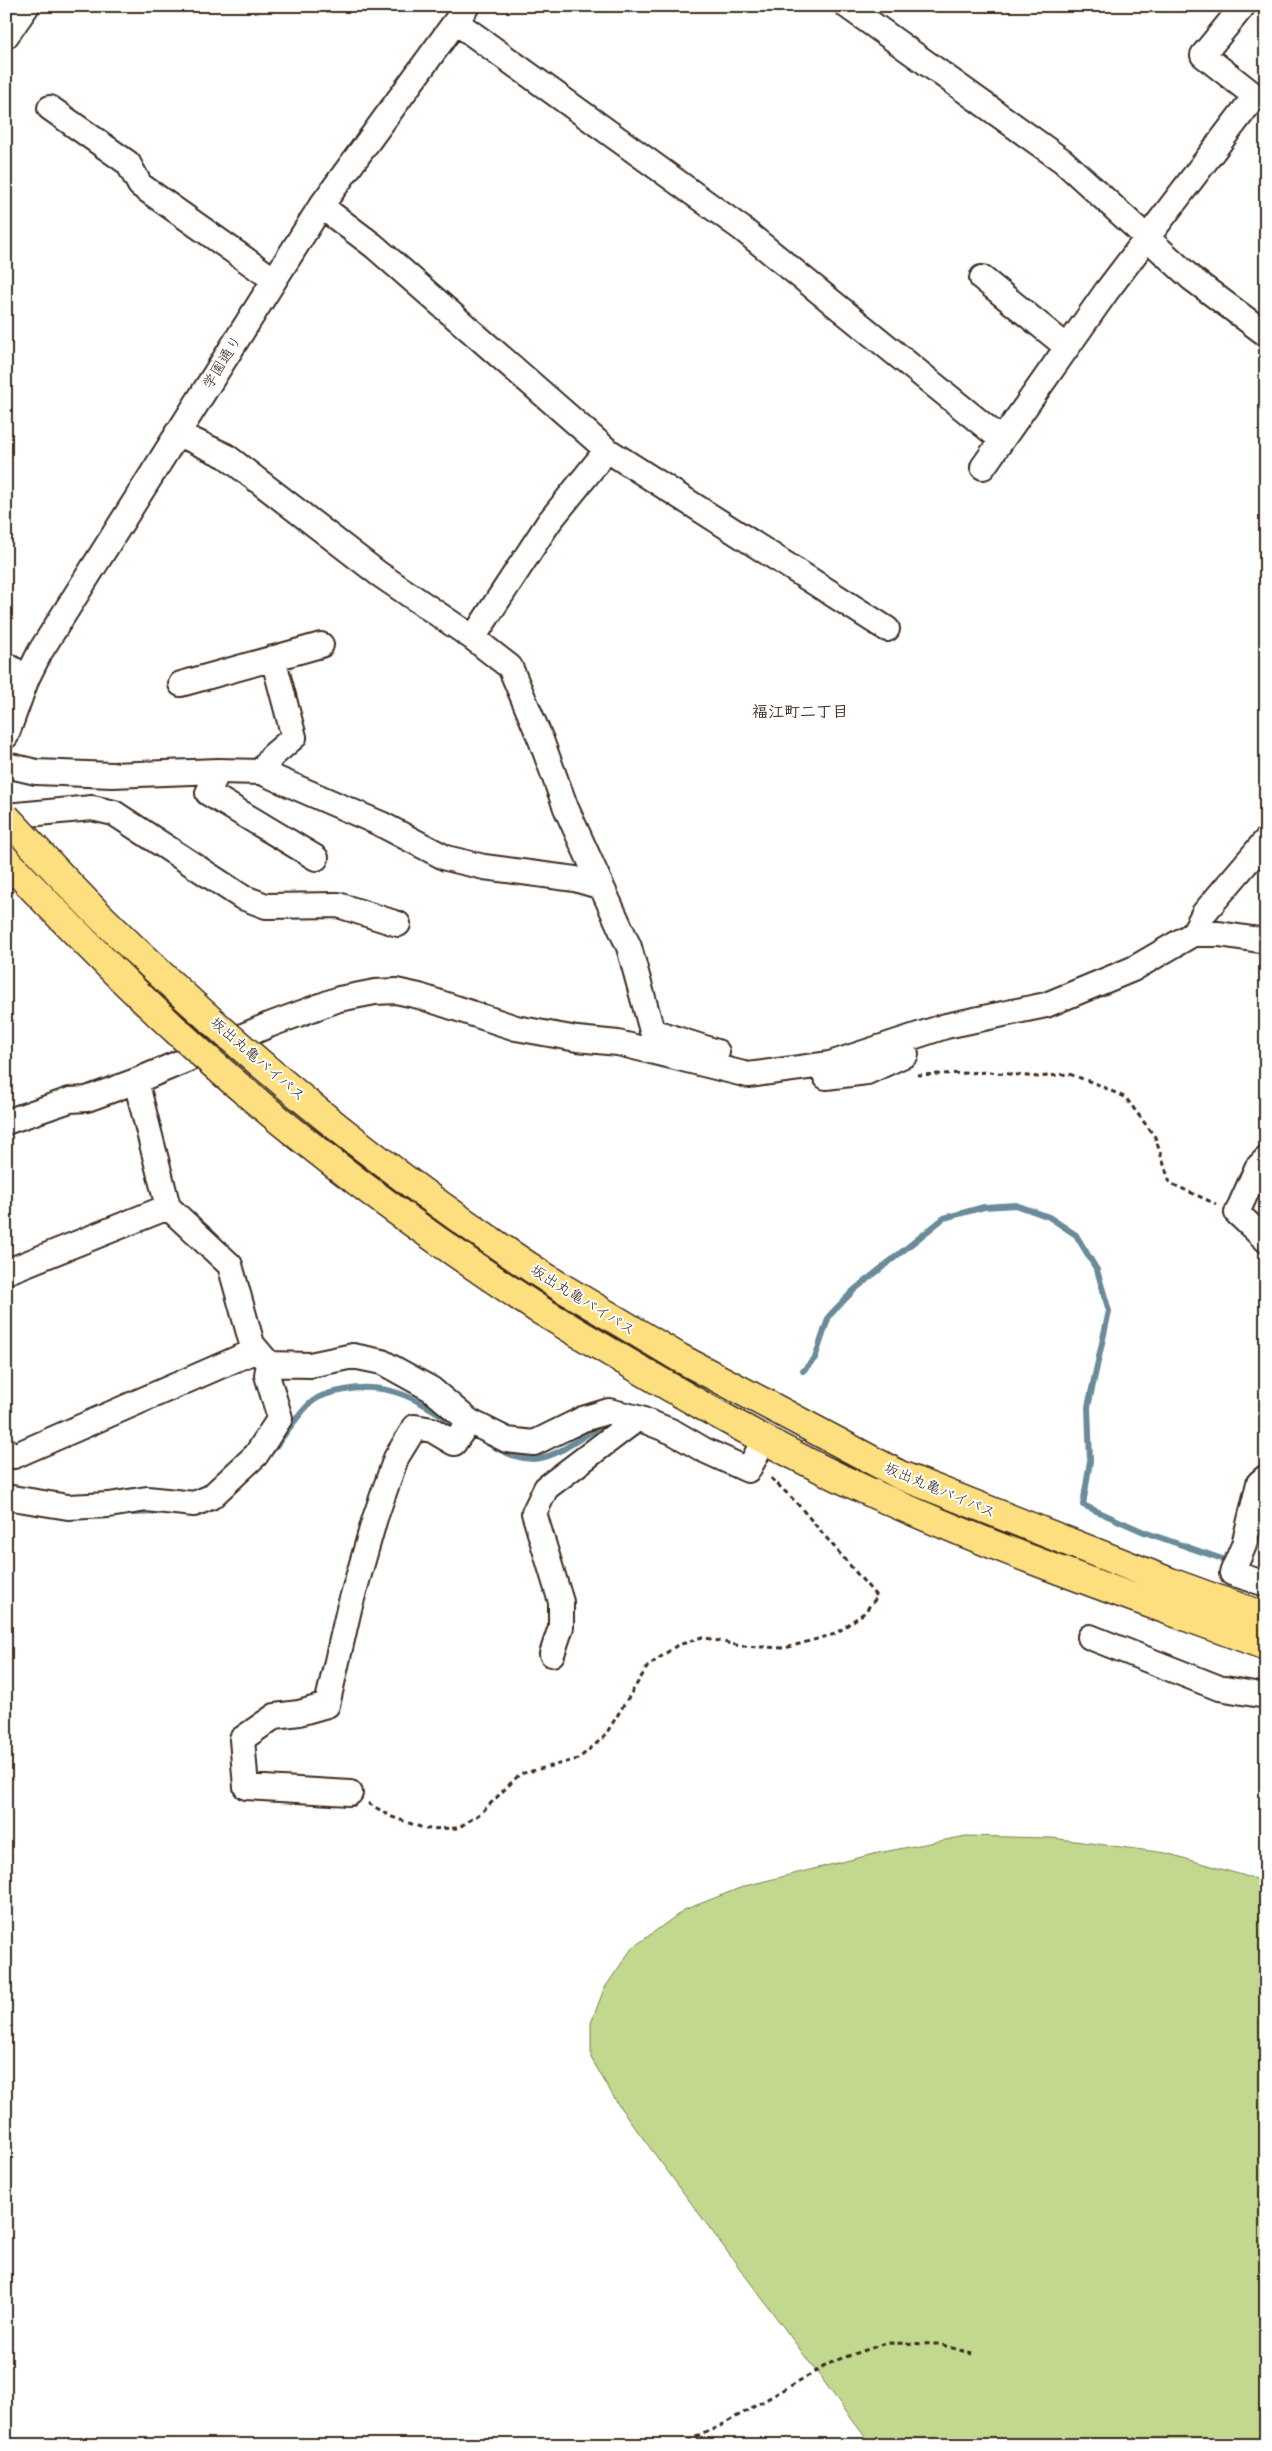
<svg xmlns="http://www.w3.org/2000/svg" width="1272" height="2451" font-family="Delius,'Klee One',sans-serif">
<style>
.green{fill:#c1d88e;stroke:#7e8156}
.lines{fill:none;stroke-linecap:round;stroke-linejoin:round}
.stream{stroke:#6a8b99;stroke-width:6}
.minor-casing{stroke:#3b2a1e;stroke-width:28}
.highway-casing{stroke:#3b2a1e;stroke-width:31}
.path{stroke:#3b2a1e;stroke-width:3;stroke-dasharray:5 4;stroke-linecap:butt}
.minor{stroke:#fff;stroke-width:24}
.highway{stroke:#fddf80;stroke-width:28}
.highway-bridge-casing{stroke:#3b2a1e;stroke-width:31;stroke-linecap:butt}
.highway-bridge{stroke:#fddf80;stroke-width:28}
.labels{text-anchor:middle;stroke-width:4;stroke-linejoin:round;paint-order:stroke}
.street-label{font-size:15px;fill:#3b2a1e;stroke:#fff}
.neighbourhood-label{font-size:16px;font-weight:bold;fill:#3b2a1e;stroke:#fff}
</style>
<rect width="100%" height="100%" fill="#fff"/>
<filter id="ink" filterUnits="userSpaceOnUse"><feTurbulence type="fractalNoise" baseFrequency=".02" numOctaves="2"/><feDisplacementMap in="SourceGraphic" scale="10" xChannelSelector="R" yChannelSelector="G"/><feConvolveMatrix kernelMatrix="1 2 1 2 8 2 1 2 1" color-interpolation-filters="sRGB"/></filter>
<g filter="url(#ink)">
<path class="green" d="M966 1836 1052 1838 1166 1853 1266 1882V2445H871L619 2106 591 2058V2023L604 1989 632 1948 684 1910 745 1886 878 1853Z"/>
<g class="lines">
<path class="stream" d="M803 1371 815 1358 829 1316 854 1290 944 1218 984 1207 1016 1205 1049 1217 1076 1235 1097 1270 1109 1311 1088 1407 1090 1461 1083 1505 1144 1532 1231 1562
M484 1441C536 1473 550 1458 597 1428
M267 1457C280 1443 299 1411 313 1401 322 1394 334 1392 345 1390 389 1381 418 1400 454 1423
M133 1513 158 1512"/>
<defs>
<path id="minor" d="M847 6 1063 161 1191 278 1266 334
M456 22 741 228 1002 440
M6 36 27 6
M50 108 128 163 140 185 273 279
M321 206 374 246 607 450 887 629
M982 278 1067 347
M177 433 226 456 379 574 473 638 510 667 541 740 566 808 629 947 652 1031 717 1052
M983 467 1106 292 1255 96 1203 55 1243 6
M473 638 549 522 607 450
M6 665 27 678
M181 684 321 645
M6 736 27 678 40 652 321 206 467 6
M6 765 36 772 112 775 218 771 261 772 381 824 446 858 484 867 575 879 602 887
M218 771 208 793 316 858
M261 772 272 756 294 737 273 658
M6 816 92 808 114 813 242 897 266 906 338 905 398 924
M1193 934 1204 913 1266 840
M826 1077 867 1072 906 1054
M136 1081 168 1207 230 1265 252 1344 269 1364 310 1365 353 1356 382 1362 431 1389 469 1421 454 1443 432 1430 415 1427 396 1458 375 1518 349 1609 327 1705 299 1713 275 1716 242 1739 246 1787 350 1793
M6 1122 70 1100 87 1099 136 1081 269 1025 339 999 375 992 396 991 419 996 516 1028 577 1039 618 1043 748 1075 830 1064 946 1026 1046 1005 1133 969 1193 934H1219L1266 941
M1266 1159 1257 1168 1237 1213 1266 1240
M6 1272 168 1207
M469 1421 507 1440 534 1443 583 1419 609 1411 638 1418 673 1432 704 1450 748 1470 764 1441
M6 1450 14 1456 257 1350
M1266 1477 1259 1483 1244 1545 1232 1573 1266 1584
M6 1497 68 1507 109 1505 147 1499 194 1504 211 1497 256 1455 280 1418 267 1375 269 1364
M1090 1637 1219 1688 1266 1696
M552 1654 561 1627V1602L534 1513 546 1488 638 1418"/>
<path id="highway" d="M556 1284 680 1358 900 1475 1170 1582 1266 1617
M538 1309C649 1376 760 1442 878 1496 1004 1553 1136 1598 1266 1646"/>
</defs>
<use href="#minor" class="minor-casing"/>
<use href="#highway" class="highway-casing"/>
<path class="path" d="M917 1075 989 1072 1038 1077 1069 1074 1097 1084 1126 1098 1155 1137 1170 1183 1216 1204
M368 1803 392 1817 426 1829 458 1828 481 1813 520 1774 578 1759 604 1737 648 1666 676 1646 702 1637 740 1646 785 1648 835 1634 864 1613 877 1597 795 1501 770 1477
M679 2445 720 2426 834 2361 886 2343 940 2344 972 2354"/>
<use href="#minor" class="minor"/>
<use href="#highway" class="highway"/>
<defs>
<path id="highway-bridge" d="M6 817C37 850 68 884 100 916 239 1053 391 1178 556 1284
M6 860C62 919 119 978 179 1033 290 1136 412 1226 538 1309"/>
</defs>
<use href="#highway-bridge" class="highway-bridge-casing"/>
<use href="#highway-bridge" class="highway-bridge"/>
</g>
</g>
<g class="labels">
<g class="street-label">
<text transform="translate(222 362) rotate(-58)" y="5">学園通り</text>
<text transform="translate(258 1059) rotate(41)" y="5">坂出丸亀バイパス</text>
<text transform="translate(583 1300) rotate(32)" y="5">坂出丸亀バイパス</text>
<text transform="translate(940 1490) rotate(23)" y="5">坂出丸亀バイパス</text>
</g>
<g class="neighbourhood-label">
<text x="800" y="717">福江町二丁目</text>
</g>
</g>
<rect width="1272" height="2451" fill="none" stroke="#fff" stroke-width="25"/>
<rect x="12" y="12" width="1247" height="2426" fill="none" stroke="#3b2a1e" stroke-width="2" filter="url(#ink)"/>
</svg>
